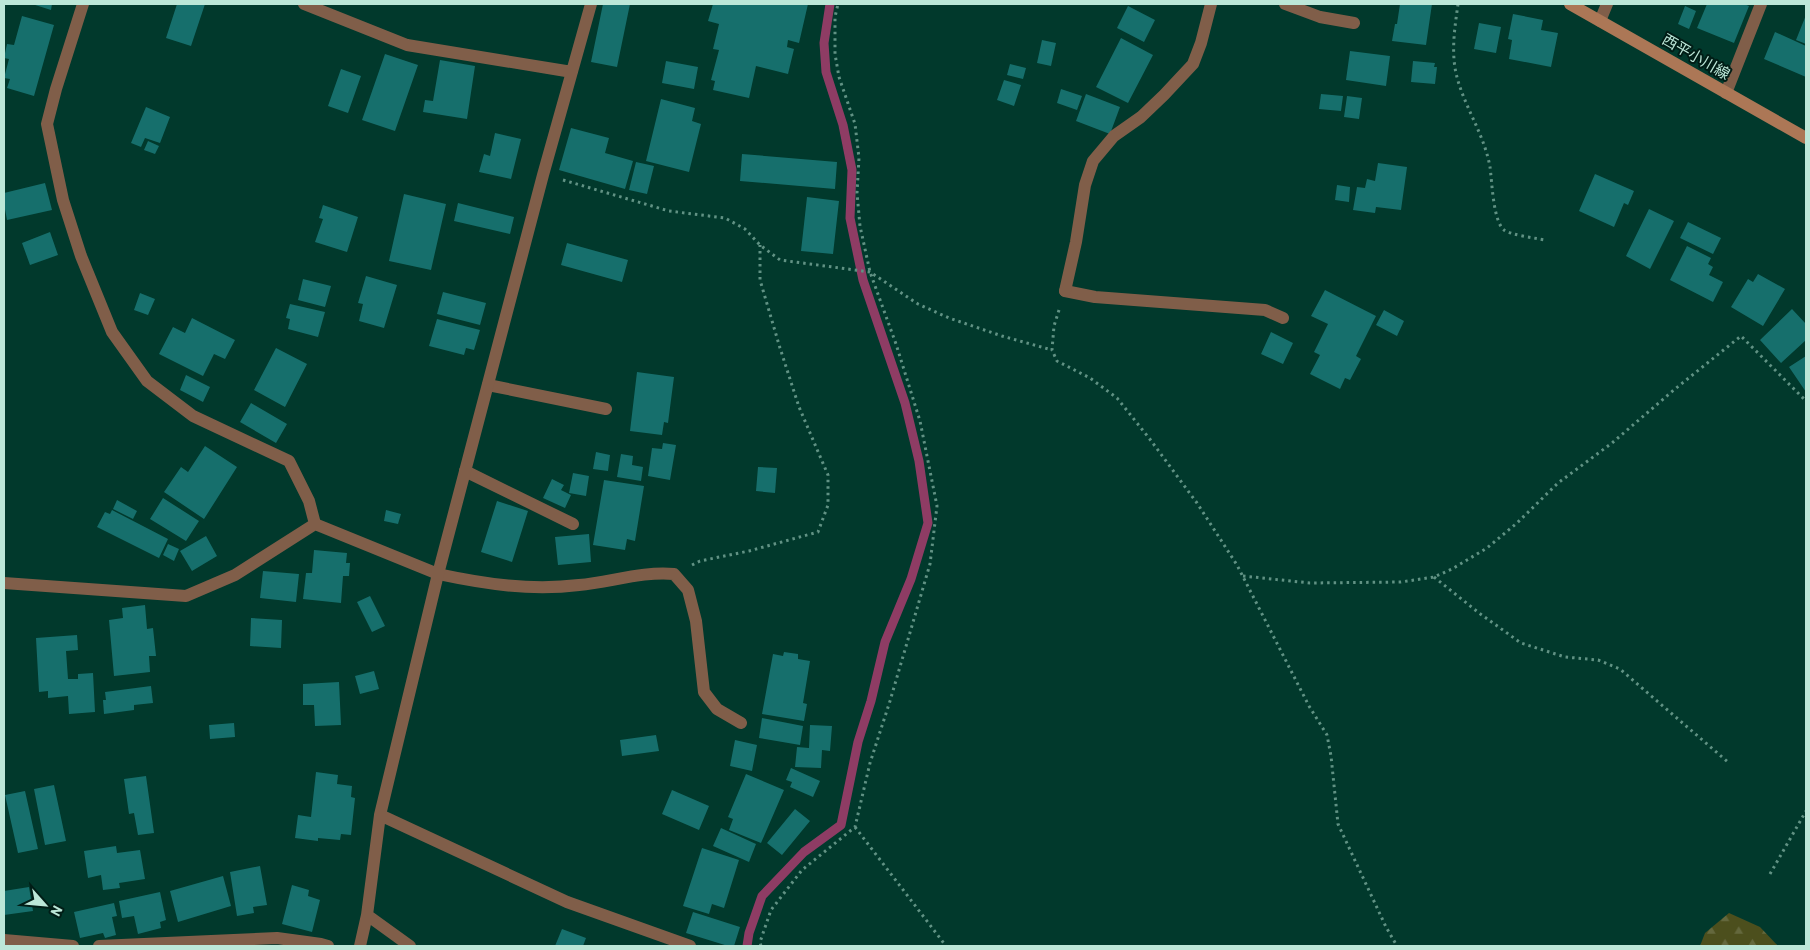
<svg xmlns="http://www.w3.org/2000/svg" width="1810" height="950" font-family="Barlow,'Noto Sans JP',sans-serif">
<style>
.forest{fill:url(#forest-firs)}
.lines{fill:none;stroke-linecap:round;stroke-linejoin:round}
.stream{stroke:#8e3c64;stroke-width:9}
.building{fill:#166f6c}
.path{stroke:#619284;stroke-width:3;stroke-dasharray:2.5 4;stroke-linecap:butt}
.lane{stroke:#805e49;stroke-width:12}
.street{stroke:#805e49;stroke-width:12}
.secondary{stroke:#ac7756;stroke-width:12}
.labels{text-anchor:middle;stroke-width:4;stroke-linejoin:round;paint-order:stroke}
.street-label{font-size:15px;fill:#bce7d8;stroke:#011d16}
</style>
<defs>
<pattern id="forest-firs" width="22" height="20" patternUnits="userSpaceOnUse" patternTransform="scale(1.25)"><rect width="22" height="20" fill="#4c4f1d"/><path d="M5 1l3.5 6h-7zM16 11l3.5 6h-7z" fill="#64683d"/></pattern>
</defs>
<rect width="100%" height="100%" fill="#01392c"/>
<path class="forest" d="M1729 913 1760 927 1778 946H1700L1705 933Z"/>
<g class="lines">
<path class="stream" d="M747 946 749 933 762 896 804 852 841 825 858 742 871 701 885 642 911 579 928 523 919 461 905 403 863 280 850 218 852 170 843 125 826 72 824 43 830 4"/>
</g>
<path class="building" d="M32 4H52L51 10Z
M177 4H205L191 46 166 38Z
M603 4H630L617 67 591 62Z
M713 4H808L799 43 788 40 787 47 794 49 788 74 756 66 749 98 713 90 715 81 711 80 719 50 713 49 719 24 708 21Z
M1400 4H1432L1426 45 1392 41 1395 24H1397Z
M1707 4H1744L1749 6 1734 43 1697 28Z
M1128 6 1155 20 1144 42 1117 28Z
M1685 6 1696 11 1689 29 1678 24Z
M1513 14 1543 20 1541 30 1558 33 1551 67 1509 59 1512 40 1508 39Z
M1806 15V44L1796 40Z
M22 16 54 25 34 96 7 88 10 79 4 78 9 59 4 58 7 44 14 45Z
M1479 23 1501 27 1496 53 1474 49Z
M1775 32 1806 46V77L1764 59Z
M1121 38 1153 55 1128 103 1096 87Z
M1042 40 1056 43 1051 66 1037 63Z
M1350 51 1390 56 1386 86 1346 80Z
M385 54 418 65 395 131 362 120Z
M440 60 475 66 467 119 423 112 425 100 433 101Z
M666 61 698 67 694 89 662 83Z
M1413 61 1435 63 1434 67H1437L1435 84 1411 82Z
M1010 64 1026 68 1023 79 1007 75Z
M341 69 361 76 348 113 328 106Z
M1004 80 1021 85 1014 106 997 100Z
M1061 89 1082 96 1077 110 1057 103Z
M1086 94 1120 107 1110 134 1076 121Z
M1321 94 1343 96 1341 111 1319 109Z
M1347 96 1362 98 1359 119 1344 117Z
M661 99 695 108 692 121 701 124 689 172 646 161Z
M146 107 170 117 160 143 145 138 141 147 131 143Z
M571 128 609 138 605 153 633 161 625 189 559 170Z
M495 133 521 139 511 179 479 172 484 154 490 156Z
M148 141 159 146 155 154 144 150Z
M742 154 837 162 835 189 740 181Z
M636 162 654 166 647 194 629 190Z
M1378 163 1407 167 1401 210 1376 207 1375 213 1353 210 1357 187 1365 188 1367 179 1375 181Z
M1595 174 1634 191 1628 205 1624 203 1614 227 1579 211Z
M45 183 52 210 7 220 4 204V193Z
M1337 185 1350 187 1349 202 1335 200Z
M404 194 446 204 431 270 389 261Z
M807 197 839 201 833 254 801 251Z
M458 203 514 217 510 234 454 221Z
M323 205 358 217 347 252 315 242 323 219 319 218Z
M1649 209 1674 221 1650 269 1626 256Z
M1688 222 1721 238 1713 254 1680 238Z
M50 232 58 255 30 265 22 243Z
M567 243 628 260 622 282 561 265Z
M1687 246 1711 258 1708 264 1713 267 1709 275 1723 282 1713 302 1670 280Z
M1758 274 1785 289 1763 326 1731 307 1748 279 1753 282Z
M366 276 397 285 384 328 359 321 363 304 358 303Z
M303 279 331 286 325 307 298 300Z
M1325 290 1376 316 1356 356 1361 359 1350 380 1345 378 1340 389 1310 374 1320 355 1314 352 1328 324 1311 316Z
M443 292 486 303 480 325 437 314Z
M140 293 155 299 148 315 134 310Z
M290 304 325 312 318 337 288 329 290 319 286 318Z
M1792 309 1806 324V340L1781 363 1760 340Z
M1384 310 1404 321 1397 336 1376 325Z
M192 318 235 340 225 359 214 354 203 376 159 354 173 327 185 333Z
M437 319 480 330 474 350 466 348 464 355 429 346Z
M1271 332 1293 343 1283 364 1261 354Z
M276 348 307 364 285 407 254 390Z
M1806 356V392L1789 367Z
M637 372 674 377 668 423 664 422 662 435 630 431Z
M186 375 210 387 203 402 180 390Z
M251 403 287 424 276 443 240 422Z
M663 443 676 445 670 480 648 476 652 448 662 449Z
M205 446 237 467 204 519 164 492 181 467 188 472Z
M596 452 610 455 608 471 593 469Z
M621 454 633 456 632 465 643 467 641 481 617 477Z
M758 467 777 468 775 493 756 491Z
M573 473 589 476 586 496 569 493Z
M552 479 564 485 561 490 571 495 565 508 543 498Z
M604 480 644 486 635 541 627 539 625 550 593 545Z
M163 498 199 521 186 541 150 519Z
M117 500 137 511 133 519 113 509Z
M497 501 528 511 512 562 481 552Z
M112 510 168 539 159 558 97 527 105 512 110 514Z
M386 510 401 514 398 524 384 521Z
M589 534 591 562 558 565 555 537Z
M206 536 217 556 192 571 180 551Z
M168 544 179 549 174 561 163 555Z
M314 550 347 553 346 563H350L349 576H343L341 603 303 599 306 573H312Z
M263 571 299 574 296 602 260 598Z
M370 596 385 626 372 632 357 602Z
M145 605 147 629 153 628 156 656H149L150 672 114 676 109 620 123 618 122 608Z
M251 618 282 620 281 648 250 646Z
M77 635 78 650 66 651 68 679H78V674L93 673 95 712 69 714 68 696 48 698V691L39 692 36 638Z
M784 652 798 654V659L810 661 803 703 807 704 804 721 762 714 773 654 783 656Z
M374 671 379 689 360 694 355 676Z
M339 682 341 725 315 726 314 705H303V684Z
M151 686 153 703 134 705V710L104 714 103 700H106L105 692Z
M762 718 803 726 800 745 759 738Z
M234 723 235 737 210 739 209 725Z
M810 725 832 726 830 751 822 750 821 768 795 767 797 747 809 748Z
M656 735 659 751 622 756 620 740Z
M735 740 757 745 752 771 730 766Z
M791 768 820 781 813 797 790 787 792 782 786 780Z
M316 772 338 775 337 784 352 786 351 797 355 798 351 835 341 834 340 840 318 838V841L295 838 298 815 311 817Z
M746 774 784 790 761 843 729 830 733 819 728 817Z
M146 776 154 833 138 835 134 813 129 814 124 779Z
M54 785 66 841 45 845 34 789Z
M672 790 709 806 699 830 662 814Z
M25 791 38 849 18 853 5 795Z
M795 809 810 821 782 855 767 843Z
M721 828 756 844 749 862 713 846Z
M116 846 117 853 140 850 145 879 119 883 120 888 103 890 101 875 88 878 84 851Z
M702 848 739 860 724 908 712 904 709 914 683 906Z
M260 866 267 905 253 907 254 913 237 916 230 872Z
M223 876 231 906 178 922 170 891Z
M292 885 309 890 308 896 320 900 312 932 282 924Z
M29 887 33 911 4 915V891Z
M160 892 166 920 160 922 161 928 138 934 134 916 122 918 119 901Z
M114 903 117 916 112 917 116 935 105 938 103 933 80 938 74 912Z
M693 912 740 927 734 946H728L686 933Z
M562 929 586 938 583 946H555Z"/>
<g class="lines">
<path class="path" d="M1458 4C1455 26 1451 50 1456 73 1463 105 1484 133 1490 167 1492 181 1493 221 1504 230 1511 235 1535 238 1545 240
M563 180 669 211 725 218 745 229 760 245 780 260 870 272 918 304 949 318 1002 336 1052 350
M1059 310 1054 326 1052 350 1057 361 1090 378 1117 398 1149 438 1197 503 1237 565 1309 706 1327 735 1331 756 1338 824 1386 927 1397 946
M692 565 700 561 749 551 818 532 828 505V475L799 407 780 348 760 280V245
M1243 576 1310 583 1401 582 1434 577 1452 569 1487 548 1517 523 1558 483 1612 443 1675 389 1741 336 1806 401
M1434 577 1479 613 1521 643 1565 657 1598 660 1620 669 1729 763
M855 827 946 946
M1770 874 1806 811
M761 946 760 942 771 910 802 870 855 827 870 763 890 701 930 564 937 506 920 421 896 344 870 272 860 226 857 193 859 158 855 124 839 77 835 54V17L838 4"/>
<path class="lane" d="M1285 4 1320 17 1354 23
M1065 291 1095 297 1265 310 1283 318
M488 385 606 409
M465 471 573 524
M438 574C485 584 531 591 579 585 611 582 643 571 674 574L688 590 696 621 704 692 717 709 741 723"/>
<path class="street" d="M83 4 56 89 47 124 63 200 81 256 112 332 147 381 193 416 289 461 309 501 315 524
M304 4 407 45 572 72
M1600 21 1607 4
M1726 93 1761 4
M1065 291 1076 242 1085 185 1093 161 1114 136 1141 117 1164 95 1193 64 1201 43 1211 4
M4 583 186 596 235 575 315 524 438 574
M380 815 567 902 690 946
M367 915 410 946
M4 940 73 946
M99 946 277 938 321 944 328 946
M360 946 367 915 380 815 438 574 543 175 591 4"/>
<path class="secondary" d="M1570 4 1806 138"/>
</g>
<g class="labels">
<g class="street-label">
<text transform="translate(1696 57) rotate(30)" y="5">西平小川線</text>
</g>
</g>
<rect width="1810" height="950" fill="none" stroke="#bce7d8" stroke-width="10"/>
<g transform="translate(45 905) rotate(117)" stroke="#011d16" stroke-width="4" paint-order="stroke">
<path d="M0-4L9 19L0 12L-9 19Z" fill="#bce7d8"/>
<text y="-8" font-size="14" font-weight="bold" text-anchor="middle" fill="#bce7d8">N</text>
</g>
</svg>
